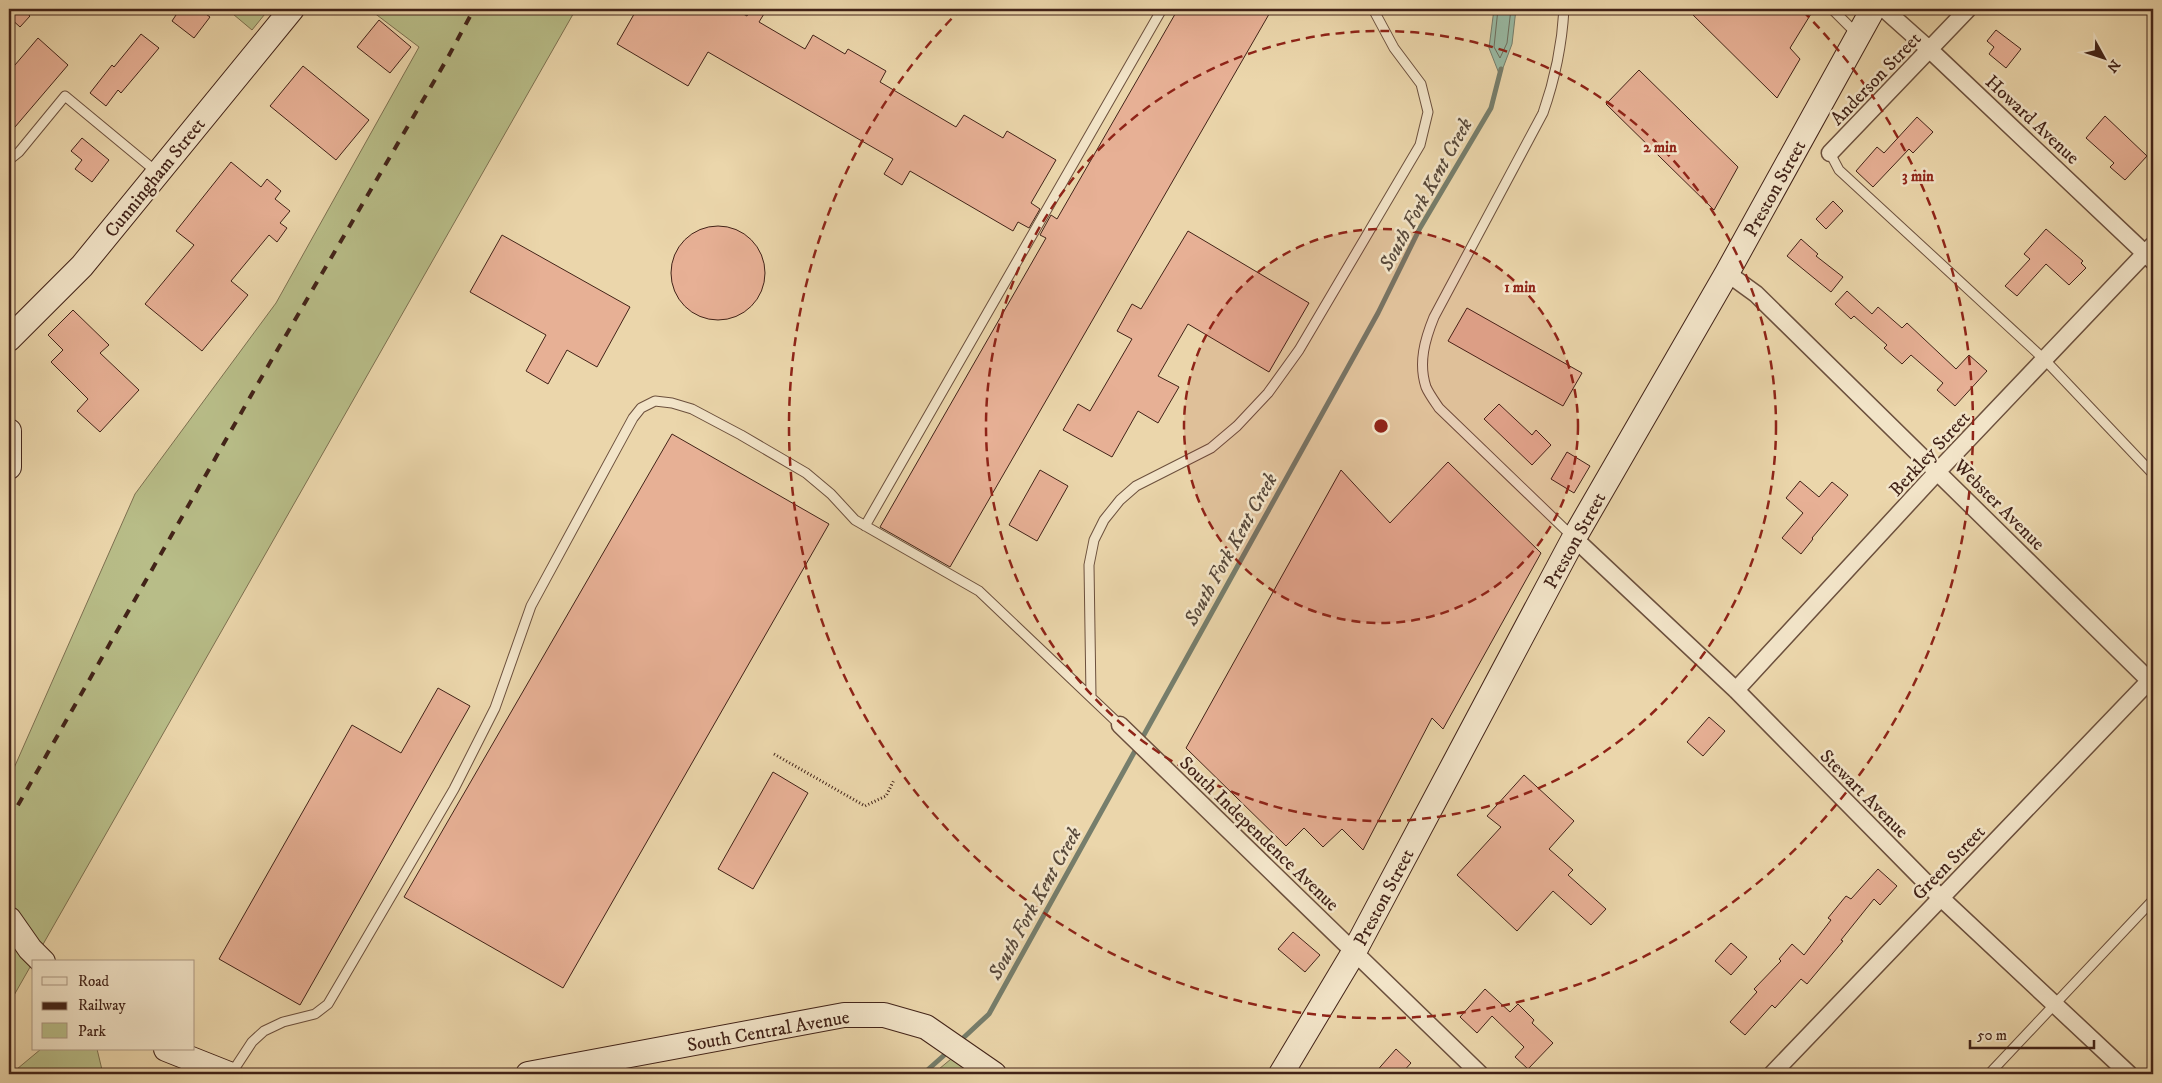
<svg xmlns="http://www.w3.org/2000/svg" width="2162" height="1083" font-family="'IM FELL DW Pica',serif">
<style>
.green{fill:#b8bd88;stroke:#7d7050}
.water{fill:#99baa4;stroke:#767e6c}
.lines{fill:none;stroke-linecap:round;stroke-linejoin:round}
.shore{stroke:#6e6e5e;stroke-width:1}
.stream{stroke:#767e6c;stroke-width:5}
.building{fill:#e7b095;stroke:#422318}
.lane-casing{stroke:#6c503d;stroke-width:11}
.street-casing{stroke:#6c503d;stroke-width:19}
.secondary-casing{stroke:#422318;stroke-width:26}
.path{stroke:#422318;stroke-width:3;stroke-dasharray:1 2.5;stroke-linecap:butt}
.lane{stroke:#f2e4c8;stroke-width:9}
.street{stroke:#f2e4c8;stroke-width:16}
.secondary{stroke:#f2e4c8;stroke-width:24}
.rail{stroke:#422318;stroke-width:4;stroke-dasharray:9 9;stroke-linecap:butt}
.ring{fill:none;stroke:#8f2418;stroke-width:2.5;stroke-dasharray:9 6}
.labels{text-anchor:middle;stroke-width:5;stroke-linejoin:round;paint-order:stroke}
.street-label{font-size:19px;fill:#422318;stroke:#f2e4c8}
.water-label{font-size:20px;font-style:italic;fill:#58493b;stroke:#f2e4c8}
.centre{fill:#8f2418;stroke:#f2e4c8;stroke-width:2.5}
.ring-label{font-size:15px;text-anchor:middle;font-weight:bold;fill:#8f2418;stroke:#f2e4c8;stroke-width:5;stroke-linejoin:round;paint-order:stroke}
</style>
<rect width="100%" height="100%" fill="#ebd6ab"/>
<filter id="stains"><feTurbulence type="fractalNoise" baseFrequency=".004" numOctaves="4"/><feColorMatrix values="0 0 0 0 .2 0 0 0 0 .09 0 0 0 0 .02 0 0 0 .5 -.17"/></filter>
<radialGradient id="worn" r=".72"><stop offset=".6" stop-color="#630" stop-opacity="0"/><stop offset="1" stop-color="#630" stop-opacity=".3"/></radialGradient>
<path class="green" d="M227 9H269L252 30Z
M369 9H576L9 1004V773L14 768 135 494 276 303 419 47Z
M41 1049H97L103 1074H11Z
M951 1059 972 1074H933Z"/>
<path class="water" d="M1494 9H1516L1512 44 1500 76 1489 48Z"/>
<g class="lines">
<path class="shore" d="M1498 9 1494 47 1500 58 1507 43 1511 9"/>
<path class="stream" d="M960 1041 989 1014 1378 313 1420 228 1491 108 1501 69
M923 1074 950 1050"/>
</g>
<path class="building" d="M9 9H22L30 16 20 27 9 17Z
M180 9H199L210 17 194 38 172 21Z
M637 9H734L747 16 751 9H767L759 22 805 49 813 35 845 54 848 49 886 71 880 82 956 127 964 115 1003 138 1007 131 1056 160 1031 203 1040 209 1029 228 1018 222 1013 231 910 171 902 185 884 174 893 159 708 52 688 86 617 44Z
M1178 9H1272L950 567 880 527 1046 238 1040 235 1051 215 1057 219Z
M1687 9H1814L1790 48 1800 59 1777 98Z
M379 20 411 47 390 73 357 47Z
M1996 30 2021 49 2006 68 1989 54 1994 47 1987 41Z
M141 34 159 48 121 93 118 90 106 106 90 93 112 65 114 67Z
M38 38 68 65 9 134V72Z
M303 66 369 120 336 160 270 106Z
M1639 70 1738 167 1714 210 1606 104Z
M2105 116 2147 156 2125 180 2110 167 2114 163 2086 138Z
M1917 117 1933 132 1913 153 1909 149 1873 187 1856 171 1877 147 1884 153Z
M82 138 109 160 92 182 75 169 82 160 71 151Z
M231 162 261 187 267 179 281 191 275 199 290 211 280 223 287 228 277 242 269 235 231 281 248 295 202 351 145 304 194 245 176 231Z
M1833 201 1843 211 1826 229 1816 219Z
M671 273a47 47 0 1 1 94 0a47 47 0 1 1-94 0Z
M2046 229 2083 261 2081 263 2086 268 2069 285 2046 264 2017 296 2005 286 2030 259 2024 254Z
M1188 231 1309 303 1269 372 1188 324 1158 376 1179 387 1158 423 1138 411 1112 457 1063 430 1078 404 1090 411 1132 339 1117 331 1132 304 1141 309Z
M502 235 630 307 597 367 567 350 548 384 526 371 546 335 470 292Z
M1801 239 1818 254 1816 256 1843 277 1831 292 1787 256Z
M1847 291 1872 314 1878 307 1902 328 1907 323 1956 369 1969 355 1987 371 1955 406 1937 390 1943 383 1911 355 1902 364 1884 348 1887 345 1854 316 1851 319 1835 304Z
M1467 308 1582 373 1563 406 1448 341Z
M73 310 109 345 100 353 139 390 100 432 77 411 88 399 51 362 63 350 48 335Z
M1499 404 1532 435 1536 430 1551 445 1532 465 1484 419Z
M672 434 829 524 563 988 404 897Z
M1567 452 1590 466 1574 493 1551 479Z
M1448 462 1541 553 1443 729 1432 718 1363 850 1342 829 1323 847 1304 828 1286 846 1186 748 1341 470 1390 523Z
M1040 470 1068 486 1037 541 1009 525Z
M1800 481 1819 497 1832 482 1848 495 1812 538 1813 539 1801 554 1782 538 1803 513 1786 498Z
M438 688 470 706 300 1005 219 959 352 725 401 753Z
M1709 717 1725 731 1703 756 1687 742Z
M773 772 808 793 753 889 718 869Z
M1524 775 1574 821 1549 849 1573 870 1568 875 1606 909 1591 925 1553 891 1517 931 1457 875 1501 827 1487 816Z
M1878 869 1897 886 1880 905 1874 899 1841 940 1843 941 1807 984 1801 979 1775 1008 1772 1005 1745 1035 1730 1022 1757 992 1754 989 1781 961 1779 959 1792 944 1804 955 1831 920 1828 918 1846 896 1851 899Z
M1293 932 1320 955 1305 972 1278 949Z
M1731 943 1747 957 1731 975 1715 961Z
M1485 989 1510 1012 1518 1004 1534 1020 1532 1023 1553 1043 1528 1069 1515 1057 1524 1047 1492 1016 1477 1033 1460 1017Z
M1396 1049 1411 1063 1401 1074H1374Z"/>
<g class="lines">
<defs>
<path id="lane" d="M1564 9C1562 45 1555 79 1543 113L1434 317C1425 339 1418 363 1426 387 1429 394 1435 402 1439 408L1574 538
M1832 9 1858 35
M1830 153 1839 170 2045 360 2153 474
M9 160 19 152 65 96 158 173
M865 526 1162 9
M1091 696 1089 565 1094 540 1104 520 1120 500 1136 486 1211 448 1237 426 1268 393 1299 350 1420 145 1428 112 1421 84 1394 48 1373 9
M231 1074 252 1042 264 1031 283 1022 315 1014 328 1004 454 789 495 708 531 606 633 418 641 408 655 401 672 403 692 409 741 435 806 473 831 494 855 520 979 591 1120 725
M1989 1074 2153 900"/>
<path id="street" d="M1884 9 1930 50 2153 261
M1830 153 1968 9
M1727 273 1756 294 2153 684
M1574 538 1736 690 1941 898 2129 1074
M1736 690 1938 471 2153 245
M1120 725 1480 1074
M1772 1074 2153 677"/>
<path id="secondary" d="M9 339 82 266 292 9
M9 431V467
M9 919 30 949 43 962
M166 1049 229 1074
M528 1074 844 1015H884L926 1027 994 1074
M1281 1074 1354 952 1574 538 1727 273 1873 9"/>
</defs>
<use href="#lane" class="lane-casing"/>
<use href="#street" class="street-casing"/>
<use href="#secondary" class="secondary-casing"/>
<path class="path" d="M774 754 865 806 886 796 894 780"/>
<use href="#lane" class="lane"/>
<use href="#street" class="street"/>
<use href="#secondary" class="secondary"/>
<path class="rail" d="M9 821 257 385 447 59 474 9"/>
</g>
<circle cx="1381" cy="426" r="197" fill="#8f2418" fill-opacity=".12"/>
<g class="ring">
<circle cx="1381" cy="426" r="197"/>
<circle cx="1381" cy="426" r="395"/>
<path d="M1803 11A592 592 0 1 1 959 11"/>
</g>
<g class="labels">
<g class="street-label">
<text transform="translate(1875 78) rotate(-46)" y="7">Anderson Street</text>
<text transform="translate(2033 119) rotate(43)" y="7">Howard Avenue</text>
<text transform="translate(154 177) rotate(-51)" y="7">Cunningham Street</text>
<text transform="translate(1774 188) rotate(-61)" y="7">Preston Street</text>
<text transform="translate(1929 453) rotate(-47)" y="7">Berkley Street</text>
<text transform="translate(2000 504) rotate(45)" y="7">Webster Avenue</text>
<text transform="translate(1574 540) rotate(-61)" y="7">Preston Street</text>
<text transform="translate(1865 793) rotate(45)" y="7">Stewart Avenue</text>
<text transform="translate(1260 833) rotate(44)" y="7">South Independence Avenue</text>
<text transform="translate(1948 862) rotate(-46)" y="7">Green Street</text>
<text transform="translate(1383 897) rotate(-62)" y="7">Preston Street</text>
<text transform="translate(768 1030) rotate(-10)" y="7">South Central Avenue</text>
</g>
<g class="water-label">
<text transform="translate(1425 194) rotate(-61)" y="7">South Fork Kent Creek</text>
<text transform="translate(1230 549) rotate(-61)" y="7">South Fork Kent Creek</text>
<text transform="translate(1034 903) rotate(-61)" y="7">South Fork Kent Creek</text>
</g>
</g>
<circle cx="1381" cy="426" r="8" class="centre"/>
<g class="ring-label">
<text x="1660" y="152">2 min</text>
<text x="1918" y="181">3 min</text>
<text x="1520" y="292">1 min</text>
</g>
<rect width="2162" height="1083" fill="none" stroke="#ebd6ab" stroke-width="30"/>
<rect x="10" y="10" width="2142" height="1063" fill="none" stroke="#422318" stroke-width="2.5"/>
<rect x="15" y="15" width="2132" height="1053" fill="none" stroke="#422318"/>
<rect x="32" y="960" width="162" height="90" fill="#f2e4c8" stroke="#ac9782"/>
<rect x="42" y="977" width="25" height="8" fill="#f2e4c8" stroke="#ac9782"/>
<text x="78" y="986" font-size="15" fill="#422318">Road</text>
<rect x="42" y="1002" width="25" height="8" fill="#422318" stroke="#ac9782"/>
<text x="78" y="1010" font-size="15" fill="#422318">Railway</text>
<rect x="42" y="1023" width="25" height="15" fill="#b8bd88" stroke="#ac9782"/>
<text x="78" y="1036" font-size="15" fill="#422318">Park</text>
<g transform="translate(2104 58) rotate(130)" stroke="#f2e4c8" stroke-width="4" paint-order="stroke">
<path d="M0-4L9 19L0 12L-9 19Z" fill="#422318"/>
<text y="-8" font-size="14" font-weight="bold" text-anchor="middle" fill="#422318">N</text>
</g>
<path d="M1970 1040v8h124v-8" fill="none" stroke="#422318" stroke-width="2.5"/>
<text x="1977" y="1040" font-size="15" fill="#422318" stroke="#f2e4c8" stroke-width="4" paint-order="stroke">50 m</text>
<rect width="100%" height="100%" filter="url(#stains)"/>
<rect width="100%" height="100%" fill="url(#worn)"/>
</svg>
